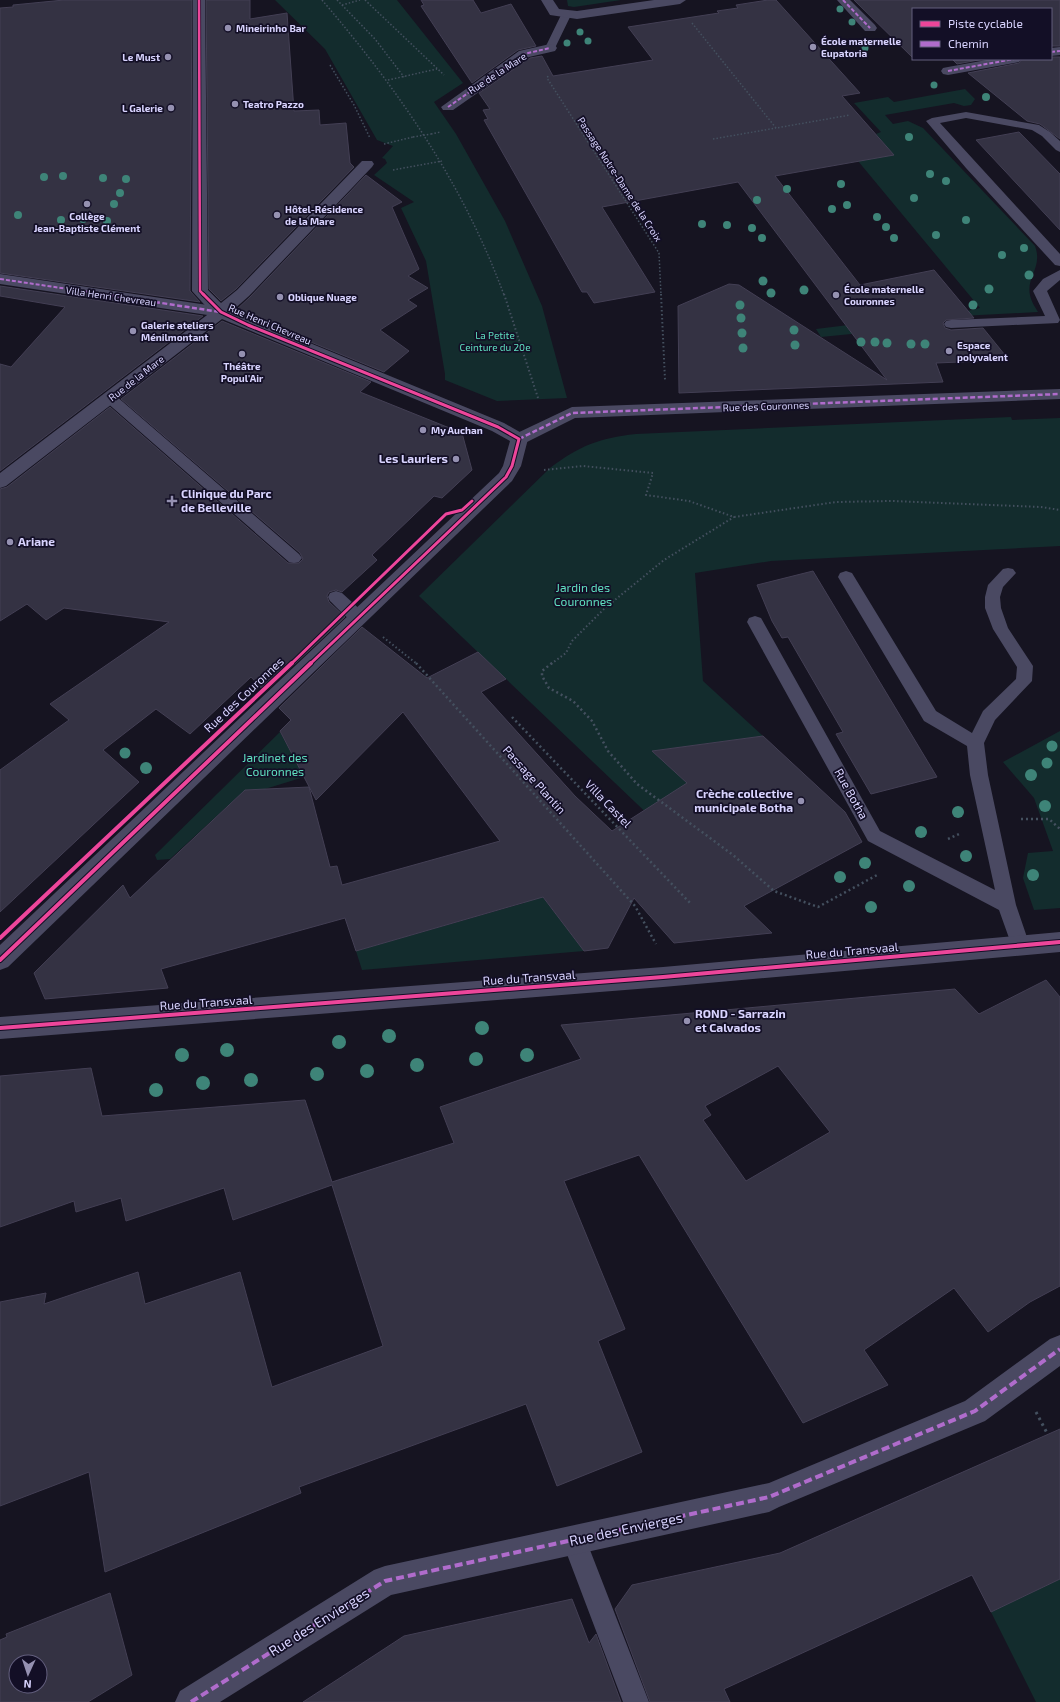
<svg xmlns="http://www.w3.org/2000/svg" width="1060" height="1702" font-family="'Exo 2',sans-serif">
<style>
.green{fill:#132c2d}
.building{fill:#343243;stroke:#433f54;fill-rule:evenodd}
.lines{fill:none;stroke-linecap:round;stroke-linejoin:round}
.path-far3{stroke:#44505f;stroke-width:1.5;stroke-dasharray:1.5 2;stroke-linecap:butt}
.path-far2{stroke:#44505f;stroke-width:2;stroke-dasharray:1.5 2.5;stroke-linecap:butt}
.path-far1{stroke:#44505f;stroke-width:2.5;stroke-dasharray:2 3;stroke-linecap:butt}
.path{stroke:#44505f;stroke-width:3;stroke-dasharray:2.5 4;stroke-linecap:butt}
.service{fill:#4a4962;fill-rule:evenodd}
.pedestrian{fill:#4a4962;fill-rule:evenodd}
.minor{fill:#4a4962;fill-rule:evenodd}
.path-bridge{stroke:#44505f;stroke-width:1.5;stroke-dasharray:1.5 2;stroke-linecap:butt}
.quiet-far2{stroke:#b06ccc;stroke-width:2;stroke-dasharray:4 2;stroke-linecap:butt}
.quiet-far1{stroke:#b06ccc;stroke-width:2.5;stroke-dasharray:5 2.5;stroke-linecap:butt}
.quiet{stroke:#b06ccc;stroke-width:4;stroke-dasharray:8 4;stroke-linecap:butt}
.cycleway-far2-casing{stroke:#130f26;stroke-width:4}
.cycleway-far1-casing{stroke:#130f26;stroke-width:5}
.cycleway-casing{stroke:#130f26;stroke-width:6}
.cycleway-far2{stroke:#ed469a;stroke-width:2.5}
.cycleway-far1{stroke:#ed469a;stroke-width:3}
.cycleway{stroke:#ed469a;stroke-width:4}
.tree{fill:#3e8478}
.poi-dot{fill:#9591b1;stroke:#130f26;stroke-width:1.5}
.labels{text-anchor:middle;stroke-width:3.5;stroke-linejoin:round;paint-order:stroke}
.far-poi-label{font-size:10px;font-weight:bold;fill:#d9d4ff;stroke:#130f26;text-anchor:start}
.far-street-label{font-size:10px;fill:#d9d4ff;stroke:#130f26}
.far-park-label{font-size:10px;fill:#5fe0c0;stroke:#130f26}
.poi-label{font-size:12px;font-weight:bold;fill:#d9d4ff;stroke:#130f26;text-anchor:start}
.park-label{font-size:12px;fill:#5fe0c0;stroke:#130f26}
.street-label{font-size:12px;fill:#d9d4ff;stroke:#130f26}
.near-street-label{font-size:14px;fill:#d9d4ff;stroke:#130f26}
</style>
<rect width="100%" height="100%" fill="#161421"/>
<path class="green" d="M275 0H397L463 83 434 102 456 134 505 221 542 306 567 398 497 401 445 380V374L426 261 401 208 414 202 374 175 387 163 385 159 382 158 393 146 377 140 325 49Z
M567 0H621L574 7 568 6Z
M965 89 975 99 971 105 964 106 954 103 885 115 893 124 908 121 923 128 1035 246C1043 267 1026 277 1030 295 1031 301 1035 307 1038 312L942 317 980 308 858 161 893 154 876 134 881 132 854 103 888 97 894 102Z
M897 319 902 329 821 337 816 329Z
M1011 417 1012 420 1060 418V546L771 561 695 573 703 681 763 736 652 751 794 879 744 906 419 596 550 468C579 446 599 438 636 434Z
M1060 731V908L1034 910 1023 878 1028 853 1053 851 1034 798 1003 762Z
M280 732 304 777 265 789 245 790 170 859 157 860 155 855Z
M500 841 584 951 362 970 356 951 524 903Z
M1060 1579V1702H1036L991 1612Z"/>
<path class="building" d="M64 0H192L190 291 200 302 0 273V8L13 7V5Z
M206 0H250V19L287 13 294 111 319 110 320 125 346 123 350 163 354 167 236 289 221 301 209 289Z
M421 0H473L481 13 511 4 536 46 518 50 472 83 421 6 424 5Z
M768 0H776L860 93 842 96 894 155 775 176 860 285 934 270 974 318 946 320 943 323 945 328 951 330 983 328 1009 360 936 363 943 382 679 393 678 306 729 284 739 285 887 380 738 182 602 207 655 292 594 303 587 292H582L484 120 488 119 483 110 490 109 479 93 530 58 542 56 553 76 653 60 628 27 719 13 717 11 738 8 736 5Z
M854 0H1060V46H1051V9H913V58Z
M1051 57H1060V139L1040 124 1027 121 968 73 1019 63 1022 59H1051Z
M952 59H984L957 64Z
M1019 132 1060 174V230L976 140Z
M366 175 402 202 392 207 419 269 408 276 428 288 408 300 417 306 380 330 409 351 384 372 235 311 250 297Z
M0 286 203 316 0 471V364L11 367 65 307 0 296Z
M222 321 371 382 360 392 462 433 472 470 442 498 434 496 372 555 377 560 342 592 336 590 329 592 327 596 329 602 345 617 265 692 251 677 190 734 156 709 103 750 139 782 0 912V770L69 720 50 704 169 622 64 608 46 620 27 604 0 621V489L7 487 110 407 288 563H299L303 559 300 553 121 399Z
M813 571 937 777 871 794 836 734 843 732 788 637 782 638 772 621 757 585Z
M362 627 427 678 478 652 506 679 481 692 575 796 612 831 687 783 652 751 763 736 845 812 862 842 744 906 772 933 674 943 634 898 608 948 584 951 543 897 356 951 345 918 161 969 168 988 45 999 34 973 123 885 130 898 245 790 309 787 330 867 337 866 342 885 500 841 403 712 316 800 280 731 291 720 279 708Z
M1046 980 1060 997V1286L1030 1302 988 1332 954 1288 864 1350 888 1385 803 1423 639 1155 564 1181 625 1329 598 1341 642 1452 557 1486 526 1404 299 1487 301 1493 105 1572 89 1472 0 1506V1302L46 1293 44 1304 138 1272 145 1304 240 1272 272 1387 383 1346 332 1185 233 1220 224 1188 126 1221 121 1198 76 1212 74 1201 0 1227V1076L91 1068 102 1116 305 1100 332 1182 454 1143 440 1107 581 1059 561 1025 955 989 979 1014ZM778 1066 830 1132 746 1181 703 1120 711 1115 705 1106Z
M1060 1429V1579L991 1612 972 1575 724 1689 730 1702H650L615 1609 632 1585 780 1553Z
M110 1593 132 1675 88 1702H0V1640L7 1637 6 1634ZM16 1662H40V1686H16Z
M572 1599 589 1643 596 1634 621 1702H303L404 1636Z"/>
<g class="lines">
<path class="path-far3" d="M322 0C399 90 463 184 504 295
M337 0 375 39 404 77
M365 0 444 75
M342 5 360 0
M692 23 776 128 850 115
M330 65 354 105 370 138
M548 76 547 78 659 253 661 295
M388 80 437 69
M431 134 441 132
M713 139 776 128
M384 144 413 137
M393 170 442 161"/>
<path class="path-far2" d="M504 294 538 398
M661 294 665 380
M544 470 583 466 653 473 646 495 689 501 734 517 836 502 892 501 1041 507 1060 510
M383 637 417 664
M551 664 566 653 572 641 605 608 664 560 734 517"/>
<path class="path-far1" d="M416 663 635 906 656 944
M552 663 542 671V676L549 688 573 701 592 721 608 751 637 784 733 855 774 891 818 907 879 874
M512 717 691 904
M1021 819H1049L1060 829
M948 839 959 834"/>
<path class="path" d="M1036 1412 1048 1435"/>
<path class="service" d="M566 12 571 15 555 48 550 51 546 50 545 48 561 15Z
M966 112 1039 125 1050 132 1060 141V152L1056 150 1042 136 1032 130 966 118 940 123 1060 254V266L1055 265 966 168 926 121 932 118Z
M1060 270V280L1047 291 1060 320 1058 323 951 328 946 327 944 324 946 321 951 320 1045 316 1033 291 1043 279Z
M110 394 115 395 299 554 302 558 299 562 294 563 289 562 105 401 103 398 105 395Z
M1008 568 1013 569 1016 573 1003 587 1000 597 1001 608 1008 628 1033 666 1032 681 995 720 984 743 988 775 1016 905 1030 946 1028 952 1021 954 1014 952 999 910 868 841 747 622 749 618 755 616 761 618 880 831 995 890 970 775 967 746 924 721 838 577 840 573 846 571 852 573 936 711 972 733 983 711 1016 679 1017 667 993 629 985 608V597L988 585 1003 569Z
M336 591 342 593 365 614 367 618 365 622C351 626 340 610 330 601L328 597 330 593Z
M574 1529 583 1532 649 1702H623L562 1541 565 1532Z"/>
<path class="pedestrian" d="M837 0H850L875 25 877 28 875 31H865Z
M550 44 555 45 557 48 555 51 529 57 453 110H443L441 107 519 51Z
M1060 47V55L1051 56V48Z
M992 59H1021L1019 62 1014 63 948 75 943 74 941 71 943 68 948 67Z
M0 274 221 307 227 309 229 312 227 315 221 317 0 284Z
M1060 389V399L575 418 525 443 519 445 513 443 510 439 513 435 572 407Z"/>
<path class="minor" d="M193 0H205L208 290 221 303 237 290 362 161H372L374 164 372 167 249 296 232 311 504 423 525 435 528 439 521 466 512 481 8 967 0 970V945L499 473 503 466 510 441 492 431 222 319 6 486 0 488V473L211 312 192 291Z
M541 0H553L559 9 577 11 654 0H686L680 4 577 19 550 15Z
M1060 932V952L663 987 0 1039V1017L663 967Z
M1060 1335V1366L985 1421 779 1507 769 1512 391 1595 220 1702H175L180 1691 374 1570 385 1566 769 1483 965 1401 1050 1339Z"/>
<path class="path-bridge" d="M413 137 431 134"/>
<path class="quiet-far2" d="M843 0 870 28
M1051 52 1060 51
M948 71 1014 59
M448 107 524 54 550 48
M0 279 109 295"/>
<path class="quiet-far1" d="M103 294 220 312
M519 439 572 413 1060 394"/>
<path class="quiet" d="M191 1702 385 1581 769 1497 975 1411 1060 1349"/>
<defs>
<path id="cycleway-far2" d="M199 0 200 291 204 295"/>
<path id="cycleway-far1" d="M203 294 221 312 248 325 498 427 519 439 512 466 506 477 310 664
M291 664 446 514 462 510 472 501"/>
<path id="cycleway" d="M0 938 292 663
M0 960 311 663
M0 1028 663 977 1060 942"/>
</defs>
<use href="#cycleway-far2" class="cycleway-far2-casing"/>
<use href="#cycleway-far1" class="cycleway-far1-casing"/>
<use href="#cycleway" class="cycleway-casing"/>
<use href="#cycleway-far2" class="cycleway-far2"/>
<use href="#cycleway-far1" class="cycleway-far1"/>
<use href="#cycleway" class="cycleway"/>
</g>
<g class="tree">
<circle cx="840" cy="9" r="3.5"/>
<circle cx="852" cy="22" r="3.5"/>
<circle cx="580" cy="32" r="3.5"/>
<circle cx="588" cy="41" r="3.5"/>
<circle cx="567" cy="43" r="3.5"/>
<circle cx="865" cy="48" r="3.5"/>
<circle cx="934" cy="85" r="3.5"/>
<circle cx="986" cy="97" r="4"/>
<circle cx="909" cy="137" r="4"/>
<circle cx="930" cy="174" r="4"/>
<circle cx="63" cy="176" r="4"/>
<circle cx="44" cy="177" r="4"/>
<circle cx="103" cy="178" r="4"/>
<circle cx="126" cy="179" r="4"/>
<circle cx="946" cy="181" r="4"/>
<circle cx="841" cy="184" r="4"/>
<circle cx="787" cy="189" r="4"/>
<circle cx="120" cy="193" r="4"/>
<circle cx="914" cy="198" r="4"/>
<circle cx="757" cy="200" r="4"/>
<circle cx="114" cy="204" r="4"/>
<circle cx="847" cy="205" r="4"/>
<circle cx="832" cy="209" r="4"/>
<circle cx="18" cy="215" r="4"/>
<circle cx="877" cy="217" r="4"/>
<circle cx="83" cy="219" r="4"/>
<circle cx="61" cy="220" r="4"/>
<circle cx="966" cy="220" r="4"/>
<circle cx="107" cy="221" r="4"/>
<circle cx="702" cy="224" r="4"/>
<circle cx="727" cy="225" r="4"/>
<circle cx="886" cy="227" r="4"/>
<circle cx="752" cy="228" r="4"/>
<circle cx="936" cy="235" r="4"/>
<circle cx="762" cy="238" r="4"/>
<circle cx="894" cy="238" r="4"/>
<circle cx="1024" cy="248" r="4"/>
<circle cx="1002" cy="255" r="4"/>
<circle cx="1029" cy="275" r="4.5"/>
<circle cx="763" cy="281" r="4.5"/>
<circle cx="989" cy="289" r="4.5"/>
<circle cx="804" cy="290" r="4.5"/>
<circle cx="771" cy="293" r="4.5"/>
<circle cx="740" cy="305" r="4.5"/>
<circle cx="973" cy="305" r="4.5"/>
<circle cx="741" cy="318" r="4.5"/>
<circle cx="794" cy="330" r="4.5"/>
<circle cx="742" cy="333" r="4.5"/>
<circle cx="861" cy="342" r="4.5"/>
<circle cx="875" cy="342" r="4.5"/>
<circle cx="887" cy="343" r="4.5"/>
<circle cx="911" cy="344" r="4.5"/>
<circle cx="925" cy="344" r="4.5"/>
<circle cx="795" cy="345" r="4.5"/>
<circle cx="743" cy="348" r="4.5"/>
<circle cx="1052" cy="746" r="5.5"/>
<circle cx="125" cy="753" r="5.5"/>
<circle cx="1047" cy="763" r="5.5"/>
<circle cx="146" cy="768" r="6"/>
<circle cx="1031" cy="775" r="6"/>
<circle cx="1045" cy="806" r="6"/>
<circle cx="958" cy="812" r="6"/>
<circle cx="921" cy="832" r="6"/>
<circle cx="966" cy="856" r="6"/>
<circle cx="865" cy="863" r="6"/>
<circle cx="1033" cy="875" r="6"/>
<circle cx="840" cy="877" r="6"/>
<circle cx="909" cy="886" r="6"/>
<circle cx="871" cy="907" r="6"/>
<circle cx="482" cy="1028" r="7"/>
<circle cx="389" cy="1036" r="7"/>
<circle cx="339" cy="1042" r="7"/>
<circle cx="227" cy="1050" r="7"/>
<circle cx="182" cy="1055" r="7"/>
<circle cx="527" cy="1055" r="7"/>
<circle cx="476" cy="1059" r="7"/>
<circle cx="417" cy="1065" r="7"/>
<circle cx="367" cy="1071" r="7"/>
<circle cx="317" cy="1074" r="7"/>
<circle cx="251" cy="1080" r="7"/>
<circle cx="203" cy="1083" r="7"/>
<circle cx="156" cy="1090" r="7"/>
</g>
<g class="poi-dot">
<circle cx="228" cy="28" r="4"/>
<circle cx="813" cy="47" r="4"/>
<circle cx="168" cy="57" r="4"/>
<circle cx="235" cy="104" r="4"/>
<circle cx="171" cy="108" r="4"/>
<circle cx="87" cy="204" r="4"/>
<circle cx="277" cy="215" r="4"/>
<circle cx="836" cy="295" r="4"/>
<circle cx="280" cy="297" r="4"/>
<circle cx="133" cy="331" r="4"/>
<circle cx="949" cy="351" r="4"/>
<circle cx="242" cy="354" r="4"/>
<circle cx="423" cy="430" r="4"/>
<circle cx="456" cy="459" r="4"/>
<path d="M170 495h4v4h4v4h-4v4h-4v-4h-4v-4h4z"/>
<circle cx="10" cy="542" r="4"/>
<circle cx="801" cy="801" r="4"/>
<circle cx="687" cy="1021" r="4"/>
</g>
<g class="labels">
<g class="far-poi-label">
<text x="236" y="32">Mineirinho Bar</text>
<text x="821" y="45">École maternelle<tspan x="821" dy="12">Eupatoria</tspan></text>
<text x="160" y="61" text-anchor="end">Le Must</text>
<text x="243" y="108">Teatro Pazzo</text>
<text x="163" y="112" text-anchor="end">L Galerie</text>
<text x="285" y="213">Hôtel-Résidence<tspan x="285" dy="12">de la Mare</tspan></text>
<text x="87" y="220" text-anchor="middle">Collège<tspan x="87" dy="12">Jean-Baptiste Clément</tspan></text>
<text x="844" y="293">École maternelle<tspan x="844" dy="12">Couronnes</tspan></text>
<text x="288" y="301">Oblique Nuage</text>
<text x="141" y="329">Galerie ateliers<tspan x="141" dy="12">Ménilmontant</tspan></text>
<text x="957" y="349">Espace<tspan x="957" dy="12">polyvalent</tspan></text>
<text x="242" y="370" text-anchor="middle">Théâtre<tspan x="242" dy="12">Popul'Air</tspan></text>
<text x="431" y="434">My Auchan</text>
</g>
<g class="far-street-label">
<text transform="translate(497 73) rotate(-33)" y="4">Rue de la Mare</text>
<text transform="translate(620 179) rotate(57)" y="4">Passage Notre-Dame de la Croix</text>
<text transform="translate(111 296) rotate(8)" y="4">Villa Henri Chevreau</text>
<text transform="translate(270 324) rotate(23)" y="4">Rue Henri Chevreau</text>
<text transform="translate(136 378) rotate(-38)" y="4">Rue de la Mare</text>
<text transform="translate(766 406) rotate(-2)" y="4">Rue des Couronnes</text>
</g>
<g class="far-park-label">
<text x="495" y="339">La Petite<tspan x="495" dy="12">Ceinture du 20e</tspan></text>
</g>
<g class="poi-label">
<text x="448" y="463" text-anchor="end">Les Lauriers</text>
<text x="181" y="498">Clinique du Parc<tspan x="181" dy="14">de Belleville</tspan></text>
<text x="18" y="546">Ariane</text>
<text x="793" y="798" text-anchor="end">Crèche collective<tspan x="793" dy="14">municipale Botha</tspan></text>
<text x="695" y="1018">ROND - Sarrazin<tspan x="695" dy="14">et Calvados</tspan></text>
</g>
<g class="park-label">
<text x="583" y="592">Jardin des<tspan x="583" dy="14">Couronnes</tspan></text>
<text x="275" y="762">Jardinet des<tspan x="275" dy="14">Couronnes</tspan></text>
</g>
<g class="street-label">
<text transform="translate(244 695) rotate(-43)" y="4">Rue des Couronnes</text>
<text transform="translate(534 780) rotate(48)" y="4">Passage Plantin</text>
<text transform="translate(851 794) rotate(61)" y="4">Rue Botha</text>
<text transform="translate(608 804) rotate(46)" y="4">Villa Castel</text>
<text transform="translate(852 951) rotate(-5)" y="4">Rue du Transvaal</text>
<text transform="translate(529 978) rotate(-4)" y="4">Rue du Transvaal</text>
<text transform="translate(206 1003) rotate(-4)" y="4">Rue du Transvaal</text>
</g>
<g class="near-street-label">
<text transform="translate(626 1529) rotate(-12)" y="5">Rue des Envierges</text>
<text transform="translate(319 1622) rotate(-32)" y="5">Rue des Envierges</text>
</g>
</g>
<rect x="912" y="8" width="140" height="52" fill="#130f26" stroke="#625e7d"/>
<rect x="920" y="21" width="20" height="6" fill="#ed469a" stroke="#625e7d"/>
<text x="948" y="28" font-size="12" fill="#d9d4ff">Piste cyclable</text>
<rect x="920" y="41" width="20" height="6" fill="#b06ccc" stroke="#625e7d"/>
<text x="948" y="48" font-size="12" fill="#d9d4ff">Chemin</text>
<g transform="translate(28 1674) rotate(183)"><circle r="19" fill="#130f26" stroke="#625e7d"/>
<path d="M0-3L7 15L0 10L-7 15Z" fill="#9591b1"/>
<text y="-6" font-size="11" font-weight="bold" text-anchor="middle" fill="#d9d4ff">N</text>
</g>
</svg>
